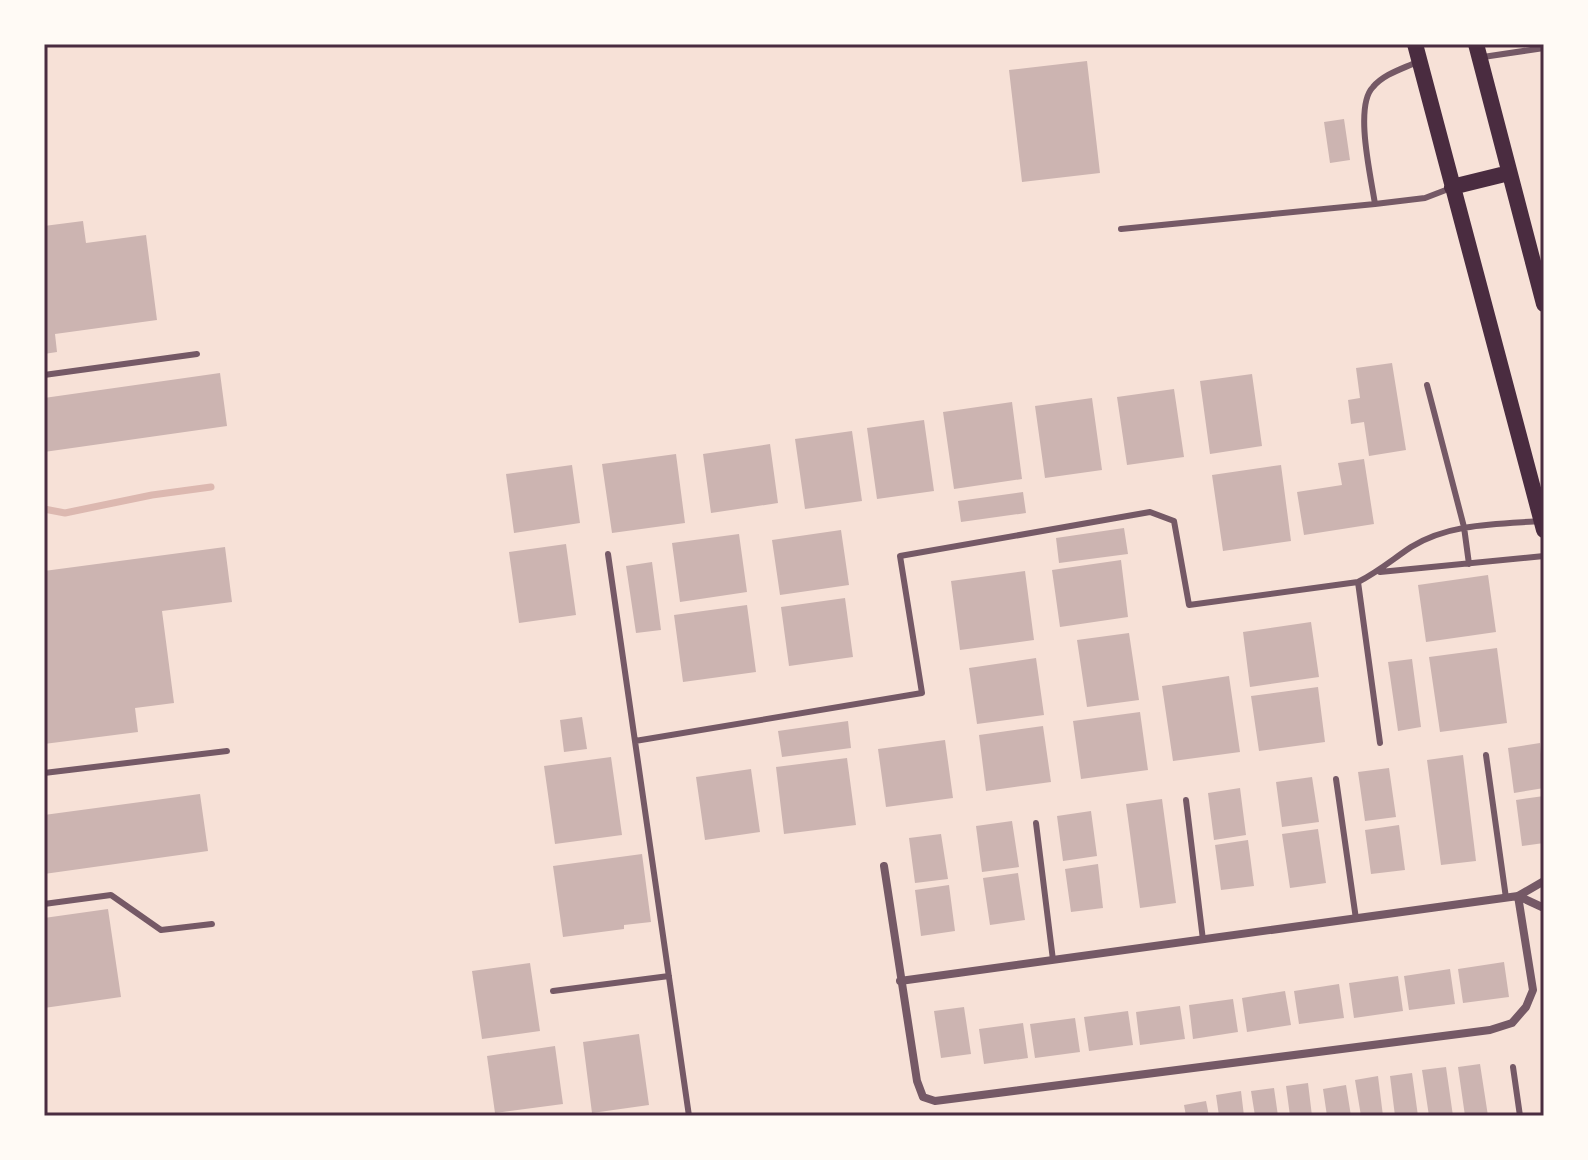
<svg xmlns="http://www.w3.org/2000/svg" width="1588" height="1160" font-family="Cabin,sans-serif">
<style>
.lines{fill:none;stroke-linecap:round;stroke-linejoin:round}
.stream{stroke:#dcb8b0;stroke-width:7}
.building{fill:#ccb4b1}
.service{stroke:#755966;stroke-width:6}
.minor{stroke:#755966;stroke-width:8}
.secondary{stroke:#4a2c40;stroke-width:16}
.neatline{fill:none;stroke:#4a2c40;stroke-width:3}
</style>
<rect width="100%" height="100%" fill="#f7e1d7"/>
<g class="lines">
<path class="stream" d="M44 509 65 513 152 495 211 487"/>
</g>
<path class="building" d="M1087 61 1100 173 1022 182 1009 70Z
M1344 119 1350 160 1330 163 1324 122Z
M83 221 86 243 146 235 157 320 55 334 57 352 44 354V226Z
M1392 363 1406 450 1369 456 1364 422 1351 424 1348 400 1360 398 1356 368Z
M220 373 227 426 44 452V398Z
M1252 374 1262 446 1210 454 1200 381Z
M1174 389 1184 457 1127 465 1117 397Z
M1092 398 1102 470 1045 478 1035 406Z
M1012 402 1022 479 954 489 943 412Z
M924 420 934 491 877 499 867 428Z
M852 431 862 501 805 509 795 439Z
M770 444 778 503 711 513 703 454Z
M676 454 685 523 612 533 602 464Z
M1364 459 1374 524 1304 535 1297 492 1342 485 1338 463Z
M572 465 580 523 514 533 506 474Z
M1281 465 1291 541 1223 551 1212 475Z
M1023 492 1026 513 961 522 958 501Z
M1124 528 1128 554 1059 563 1056 538Z
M841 530 849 585 780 595 772 540Z
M739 534 747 592 680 602 672 543Z
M566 544 576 615 519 623 509 552Z
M225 547 232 602 162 611 174 703 135 708 138 732 44 744V571Z
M1121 560 1128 617 1060 627 1052 570Z
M652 562 661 630 636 633 626 566Z
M1025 571 1034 640 960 650 951 581Z
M1488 575 1496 632 1426 642 1418 585Z
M845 598 853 657 789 666 781 607Z
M747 605 756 672 683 682 674 615Z
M1311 622 1319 677 1250 687 1243 632Z
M1129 633 1139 700 1087 707 1077 640Z
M1497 648 1507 723 1440 732 1429 657Z
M1036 658 1044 715 977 724 969 668Z
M1412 659 1421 727 1398 731 1388 662Z
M1229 676 1240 752 1173 761 1162 686Z
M1318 687 1325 742 1259 751 1251 696Z
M1140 712 1148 770 1081 779 1073 721Z
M582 717 587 749 564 752 560 720Z
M848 721 851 748 782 757 778 731Z
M1043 726 1051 782 986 791 979 735Z
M945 740 953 798 886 807 878 749Z
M1540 743 1544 788 1514 793 1508 748Z
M1463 755 1476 861 1441 865 1427 760Z
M611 757 622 835 555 844 544 766Z
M847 758 856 825 784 834 776 767Z
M1389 768 1396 817 1365 821 1358 772Z
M751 769 760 832 705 840 696 777Z
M1312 777 1319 822 1282 827 1276 782Z
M1240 788 1246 835 1214 840 1208 793Z
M200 794 208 851 44 874V815Z
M1544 796V843L1522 846 1516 800Z
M1162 799 1176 903 1140 908 1126 804Z
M1091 811 1097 856 1063 861 1057 816Z
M1012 821 1019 867 982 872 976 826Z
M1399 825 1405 870 1371 874 1365 830Z
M1318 829 1326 883 1290 888 1282 834Z
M941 834 948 879 915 883 909 838Z
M1248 840 1254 886 1221 890 1215 845Z
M642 854 651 922 624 925V929L563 937 553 866Z
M1098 864 1103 908 1071 912 1065 869Z
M1018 873 1025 920 990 925 983 878Z
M949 885 955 931 921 936 915 890Z
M108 909 121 997 44 1008V918Z
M1504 962 1509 997 1463 1003 1458 969Z
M530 963 540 1031 482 1039 472 971Z
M1450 969 1455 1004 1409 1010 1404 976Z
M1398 976 1403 1011 1354 1018 1349 983Z
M1339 984 1344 1018 1299 1024 1294 991Z
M1285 991 1291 1025 1247 1032 1242 998Z
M1233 999 1238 1032 1193 1039 1189 1005Z
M1180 1006 1185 1039 1140 1045 1136 1012Z
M964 1007 971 1054 941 1058 934 1011Z
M1128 1011 1133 1045 1089 1051 1084 1017Z
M1075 1018 1080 1052 1035 1058 1030 1024Z
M1023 1023 1028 1058 984 1064 979 1029Z
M639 1034 649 1105 592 1113 583 1042Z
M555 1046 563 1104 495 1113 487 1056Z
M1480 1064 1488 1116H1465L1458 1067Z
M1446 1067 1453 1116H1429L1422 1070Z
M1412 1073 1418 1116H1395L1390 1076Z
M1378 1076 1383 1116H1361L1355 1080Z
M1308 1083 1312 1116H1290L1286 1086Z
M1346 1085 1351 1116H1327L1323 1089Z
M1274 1088 1278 1116H1255L1251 1091Z
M1241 1091 1244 1116H1219L1216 1095Z
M1206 1101 1209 1116H1186L1184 1105Z"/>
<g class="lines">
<path class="service" d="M1483 57 1544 48
M1417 62C1402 69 1384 74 1373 87 1354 106 1371 177 1375 204L1425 198 1451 188
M1121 229 1375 204
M44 375 197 354
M1427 385 1464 527 1469 564
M608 554 689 1116
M1380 572 1544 556
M1358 582 1380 743
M635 741 922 693 900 556 1150 512 1174 521 1189 605 1358 582C1378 572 1393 559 1411 547 1450 523 1498 524 1541 521
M1486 755 1506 898
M44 773 227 751
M1336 779 1356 919
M1186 800 1203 940
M1036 823 1053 960
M44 904 111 895 161 930 212 924
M553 991 669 976
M1513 1067 1520 1116"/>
<path class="minor" d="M884 866 917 1081 923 1097 935 1101 1490 1030 1512 1023 1526 1007 1533 990 1518 896
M1518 896 1544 908
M900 981 1518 896 1544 881"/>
<path class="secondary" d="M1415 44 1544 530
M1476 44 1544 304
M1452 187 1509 173"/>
</g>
<rect width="1588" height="1160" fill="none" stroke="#fffaf5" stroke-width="92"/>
<rect x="46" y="46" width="1496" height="1068" class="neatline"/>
</svg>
